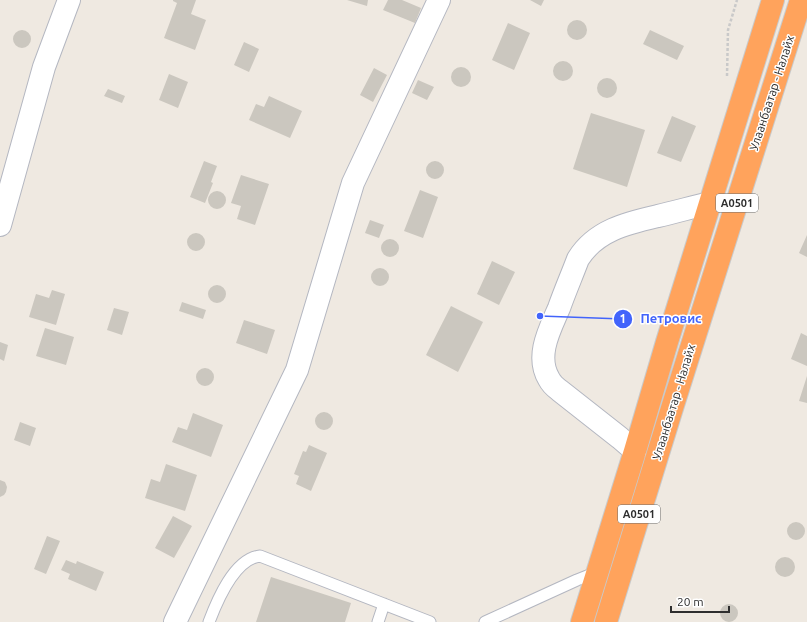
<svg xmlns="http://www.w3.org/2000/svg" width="807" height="622" font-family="Ubuntu,sans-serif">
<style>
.building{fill:#cbc7bf}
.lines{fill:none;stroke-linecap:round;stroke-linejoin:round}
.lane-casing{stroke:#b4b7c1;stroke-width:13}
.street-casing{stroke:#b4b7c1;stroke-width:24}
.highway-casing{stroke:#c9c9c9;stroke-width:24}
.path{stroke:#c9c9c9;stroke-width:2.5;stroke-dasharray:3 2;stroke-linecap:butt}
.lane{stroke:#fff;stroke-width:11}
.street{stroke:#fff;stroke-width:22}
.highway{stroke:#ffa35c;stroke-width:22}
.labels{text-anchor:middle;stroke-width:3;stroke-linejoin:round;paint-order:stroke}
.shield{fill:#fff;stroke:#6d6d6d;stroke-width:1}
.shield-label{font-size:11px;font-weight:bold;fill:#2e2e2e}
.street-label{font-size:12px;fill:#2e2e2e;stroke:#fff}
.leader{fill:none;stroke:#4264fb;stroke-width:1.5}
.callout-dot{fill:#4264fb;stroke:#fff;stroke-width:1.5}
.mark-label{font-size:12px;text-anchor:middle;font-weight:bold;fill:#fff}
.callout-label{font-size:13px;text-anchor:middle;font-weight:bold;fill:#4264fb;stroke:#fff;stroke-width:3;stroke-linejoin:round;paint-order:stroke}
</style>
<rect width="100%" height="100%" fill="#efe9e1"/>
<path class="building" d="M173 0H196L191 14 206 20 195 50 164 38 177 3 173 1Z
M347 0H368L367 6Z
M388 0H402L421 8 415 23 383 10Z
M530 0H544L541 6Z
M567 30a10 10 0 1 1 20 0a10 10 0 1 1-20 0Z
M508 23 530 33 514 70 492 60Z
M650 30 684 46 677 60 643 44Z
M13 39a9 9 0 1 1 18 0a9 9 0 1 1-18 0Z
M244 42 259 49 249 72 234 65Z
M553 71a10 10 0 1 1 20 0a10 10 0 1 1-20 0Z
M451 77a10 10 0 1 1 20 0a10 10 0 1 1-20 0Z
M374 68 387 75 373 102 360 95Z
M169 74 188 82 178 108 159 100Z
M597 88a10 10 0 1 1 20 0a10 10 0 1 1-20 0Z
M418 80 434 87 427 100 412 93Z
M108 89 125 96 122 103 104 96Z
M269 96 302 111 290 138 249 120 256 104 264 107Z
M591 113 645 130 627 187 573 169Z
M672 116 696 126 681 162 657 153Z
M204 161 217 166 211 182 213 183 205 203 190 197Z
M426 170a9 9 0 1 1 18 0a9 9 0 1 1-18 0Z
M241 175 269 184 255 225 237 219 241 206 231 203Z
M420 190 438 197 423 238 404 231Z
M208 200a9 9 0 1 1 18 0a9 9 0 1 1-18 0Z
M370 220 384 225 379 238 365 233Z
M187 242a9 9 0 1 1 18 0a9 9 0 1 1-18 0Z
M807 235V257L799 253Z
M381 248a9 9 0 1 1 18 0a9 9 0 1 1-18 0Z
M492 261 515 272 499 305 477 294Z
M371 277a9 9 0 1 1 18 0a9 9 0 1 1-18 0Z
M208 294a9 9 0 1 1 18 0a9 9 0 1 1-18 0Z
M52 290 65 294 56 325 29 317 36 294 49 298Z
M182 302 206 310 203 319 179 311Z
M451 306 483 322 458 372 426 355Z
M114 308 129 312 122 335 107 330Z
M244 320 275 330 267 354 236 343Z
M45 328 74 337 66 365 36 356Z
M801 333 807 336V366L791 359Z
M0 342 8 345 4 361 0 359Z
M196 377a9 9 0 1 1 18 0a9 9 0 1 1-18 0Z
M807 376V403L799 401Z
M315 421a9 9 0 1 1 18 0a9 9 0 1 1-18 0Z
M193 413 223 425 211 457 172 442 178 427 187 430Z
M20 422 36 428 30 446 14 440Z
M309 445 327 453 311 491 296 484 299 476 294 474 303 451 306 452Z
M166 464 197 475 185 511 145 498 151 479 160 482Z
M0 480 5 482 7 487 6 492 4 495 0 497Z
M173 516 192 526 174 558 155 548Z
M787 531a9 9 0 1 1 18 0a9 9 0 1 1-18 0Z
M47 536 60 541 46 574 34 569Z
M775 567a10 10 0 1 1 20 0a10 10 0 1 1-20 0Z
M66 560 76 564 77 561 104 572 96 591 68 579 70 574 61 570Z
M271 577 351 603 345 622H256Z
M720 613a9 9 0 1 1 18 0a9 9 0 1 1-18 0Z"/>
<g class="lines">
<defs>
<path id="lane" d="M209 622C217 601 234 559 260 556L430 622
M378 622 384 604
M485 622 577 580 597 572"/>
<path id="street" d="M0 225 44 67 69 0
M635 451 620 438 559 390C555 387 551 383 549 379 535 356 550 329 559 308 565 291 572 275 578 259 596 230 628 223 658 216 675 212 693 207 710 203
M175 622 297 370 353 183 439 0"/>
<path id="highway" d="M582 622 635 451 667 342 773 0
M606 622 673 405 801 0"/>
</defs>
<use href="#lane" class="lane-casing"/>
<use href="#street" class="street-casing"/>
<use href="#highway" class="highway-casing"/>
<path class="path" d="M727 76 728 30 737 0"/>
<use href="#lane" class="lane"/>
<use href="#street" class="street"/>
<use href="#highway" class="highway"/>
</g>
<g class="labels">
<g class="shield">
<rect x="716" y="194" width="42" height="18" rx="3"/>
<rect x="618" y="505" width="42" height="18" rx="3"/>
</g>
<g class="shield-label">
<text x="737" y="207">A0501</text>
<text x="639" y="518">A0501</text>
</g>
<g class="street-label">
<text transform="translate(772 93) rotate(-72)" y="4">Улаанбаатар - Налайх</text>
<text transform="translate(674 402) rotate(-73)" y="4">Улаанбаатар - Налайх</text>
</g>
</g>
<path class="leader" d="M540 316L623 319"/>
<g class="callout-dot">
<circle cx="540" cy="316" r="4"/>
<circle cx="623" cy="319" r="10"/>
</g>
<g class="mark-label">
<text x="623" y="323">1</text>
</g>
<g class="callout-label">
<text x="671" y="323">Петровис</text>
</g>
<path d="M671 606v6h58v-6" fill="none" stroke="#2e2e2e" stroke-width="2"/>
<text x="677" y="606" font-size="12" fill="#2e2e2e" stroke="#ffffff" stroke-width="3" paint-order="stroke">20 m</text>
</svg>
